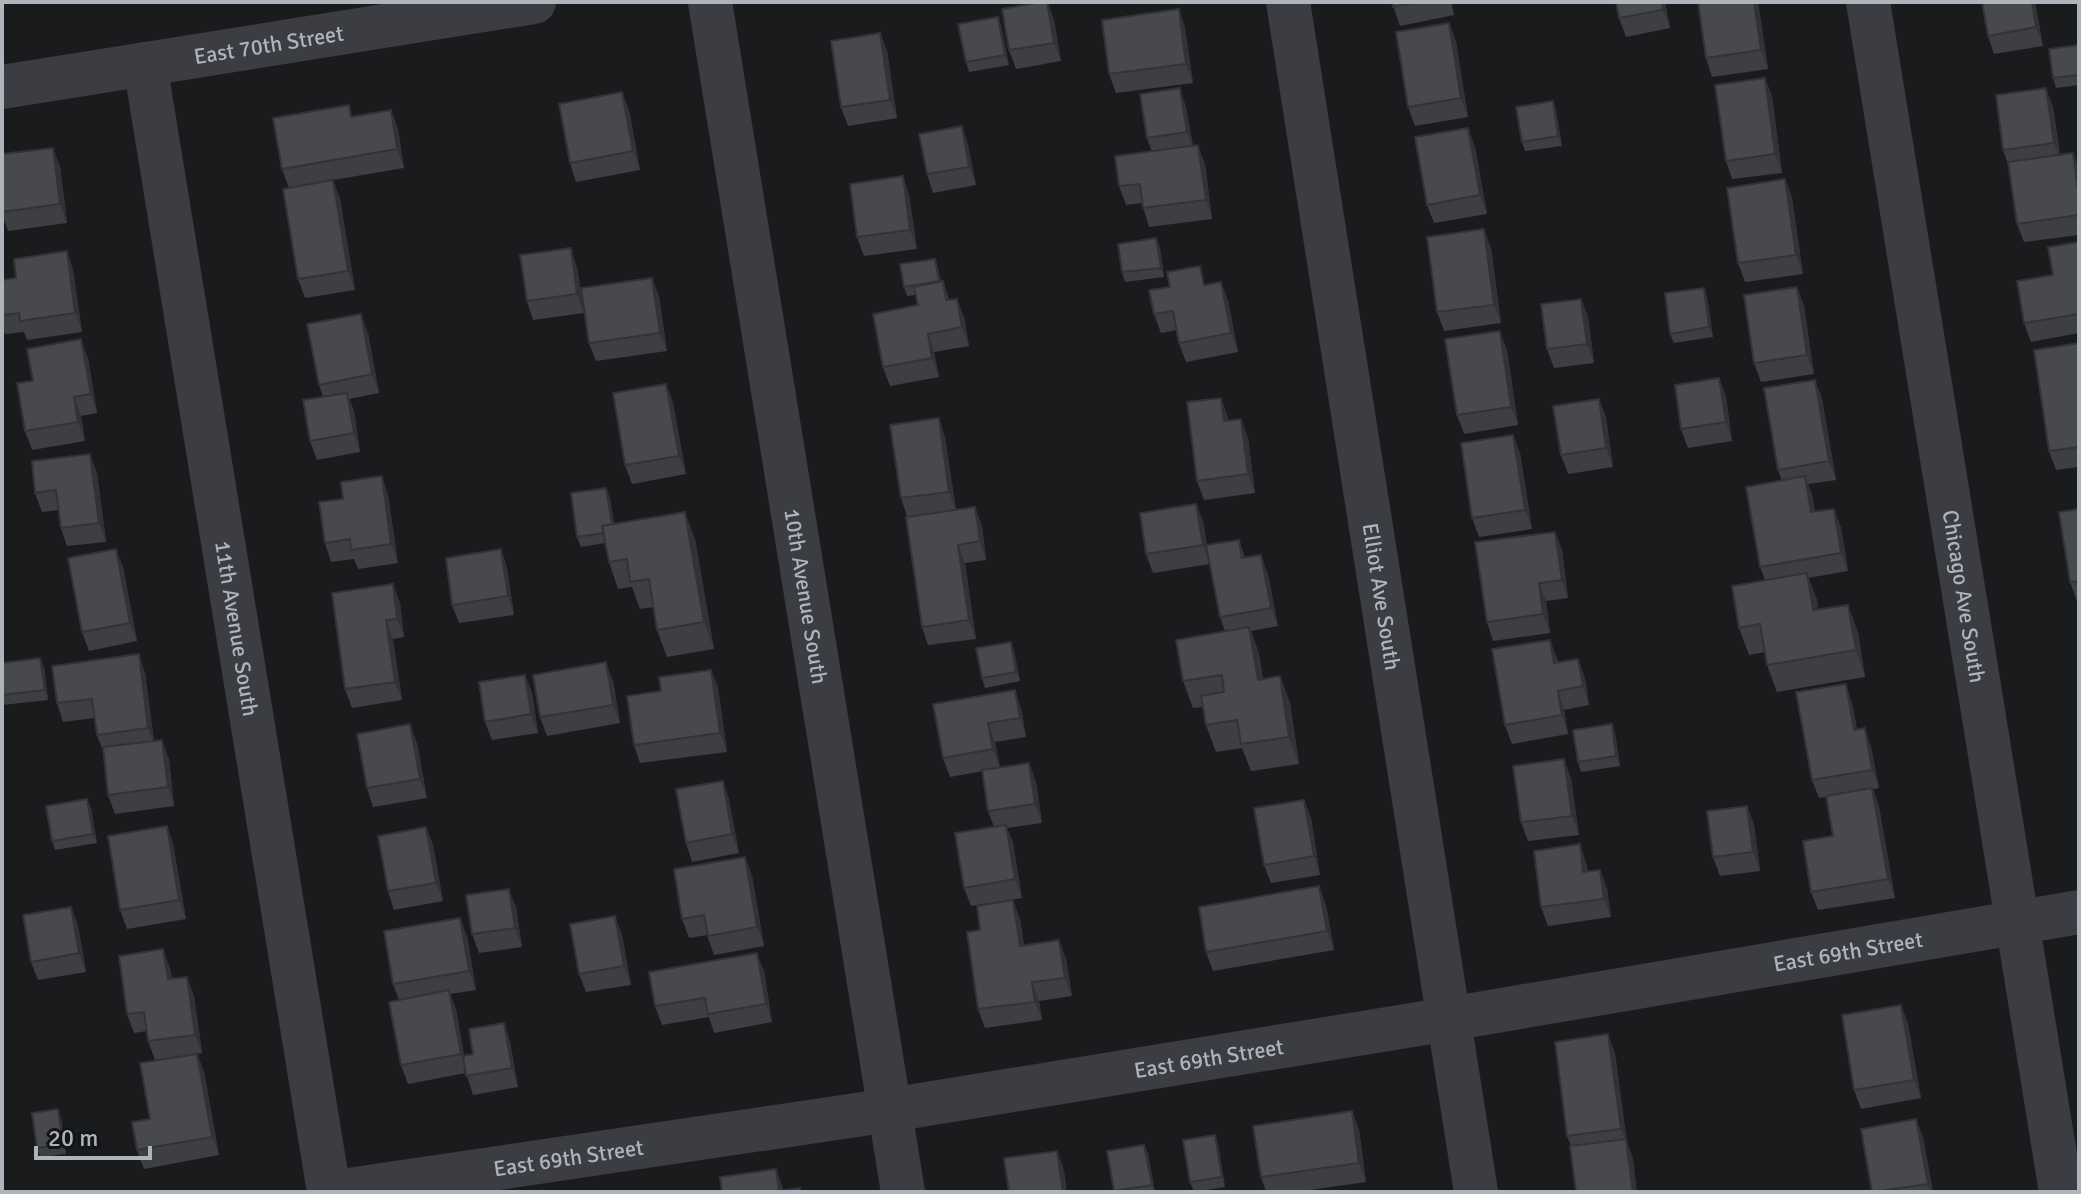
<svg xmlns="http://www.w3.org/2000/svg" width="2081" height="1194" font-family="Signika,sans-serif">
<style>
.lines{fill:none;stroke-linecap:round;stroke-linejoin:round}
.minor{stroke:#3b3d42;stroke-width:44}
.wall{fill:#3d3f42}
.shaded-wall{fill:#323336}
.building{fill:#47494d;stroke:#323336;stroke-width:2}
.labels{text-anchor:middle;stroke-width:8;stroke-linejoin:round;paint-order:stroke}
.street-label{font-size:22px;fill:#adb4bc;stroke:#151518}
</style>
<rect width="100%" height="100%" fill="#1a1b1d"/>
<g class="lines">
<g class="minor">
<path id="s1" d="M710 2 903 1192"/>
<path id="s2" d="M1288 2 1476 1192"/>
<path id="s3" d="M1868 2 2061 1192"/>
<path id="s4" d="M145 64 329 1192"/>
<path id="s5" d="M2 87 534 2"/>
<path id="s6" d="M335 1192 890 1110 1449 1019 2079 912"/>
</g>
</g>
<path class="wall" d="M1392 2H1451L1454 15 1400 26Z
M1665 2 1670 28 1626 37 1619 18Z
M1698 2H1758L1768 69 1712 77 1706 58Z
M1982 2H2035L2043 46 1994 54 1988 36Z
M1179 9 1185 28 1193 83 1116 93 1109 74Z
M998 17 1001 26 1009 65 969 72 966 62Z
M1054 20 1061 61 1016 69 1009 50Z
M1449 23 1456 42 1468 117 1415 126 1408 107Z
M880 33 887 51 897 118 848 126 841 107Z
M2079 45V85L2056 88 2053 78Z
M1765 78 1772 97 1782 173 1732 179 1726 161Z
M1553 101 1556 111 1562 146 1525 151 1522 142Z
M1186 107 1193 146 1205 164 1212 219 1149 227 1142 203 1126 205 1119 186 1152 152 1147 138Z
M2053 107 2060 155 2073 153 2079 170V235L2024 242 2017 224 2009 167 2003 150Z
M391 110 398 129 404 168 333 180 340 199 355 290 305 298 298 279 289 188 282 169 353 116Z
M629 110 640 170 576 182 570 163Z
M968 145 976 185 933 193 927 174Z
M1475 147 1487 214 1434 223 1427 205Z
M2 154 60 166 67 223 8 231 2 214Z
M1785 179 1792 198 1803 274 1745 282 1738 263Z
M909 195 917 249 864 256 857 237Z
M1156 238 1160 248 1164 277 1125 282 1122 272Z
M2079 242V333L2031 342 2024 323 2053 275Z
M1491 248 1501 323 1444 331 1437 312Z
M67 251 73 270 82 332 27 340 24 332 5 334 2 326V280L16 278Z
M577 267 584 313 533 320 527 301Z
M938 268 941 282 943 281 949 300 964 317 969 346 934 352 939 377 890 386 883 367 918 305 915 295 907 296 904 287Z
M652 278 659 297 667 351 596 361 589 343Z
M1221 282 1228 301 1238 352 1186 362 1179 343 1177 330 1161 333 1154 314 1207 285Z
M1797 287 1804 306 1814 374 1761 382 1754 363Z
M1707 297 1713 337 1674 343 1670 334Z
M1581 299 1588 317 1594 363 1554 368 1547 349Z
M368 333 379 393 349 399 354 411 360 452 317 460 310 441 323 397 319 385Z
M2079 343V467L2056 470 2049 451Z
M1507 350 1518 425 1464 434 1457 415Z
M88 358 97 413 81 416 85 441 32 450 25 431 33 381Z
M1719 378 1726 397 1732 441 1688 448 1681 429Z
M1815 380 1822 399 1836 480 1808 484 1812 495 1815 512 1841 527 1848 571 1808 578 1817 600 1818 610 1858 632 1865 677 1777 692 1767 665 1765 652 1749 655 1739 628 1765 580 1760 567 1782 481 1778 470Z
M666 384 673 403 686 474 632 484 625 465Z
M1221 398 1228 421 1248 438 1255 493 1204 500 1197 481Z
M1599 399 1606 418 1613 467 1568 474 1561 455Z
M1513 435 1520 453 1532 529 1479 537 1472 518Z
M945 437 956 510 982 526 986 560 965 563 976 639 928 645 922 627 907 516 901 498Z
M97 473 106 542 67 546 61 528 58 510 42 512 35 493Z
M606 488 610 498 614 524 695 539 714 649 667 657 657 630 654 607 640 609 632 587 618 589 609 562 605 543 581 547 577 537Z
M388 495 398 563 358 569 354 559 331 562 325 543Z
M1196 504 1203 522 1207 545 1239 540 1245 558 1268 574 1278 626 1251 631 1259 654 1263 679 1280 676 1290 703 1299 764 1251 771 1242 748 1216 752 1206 725 1203 707 1193 708 1183 681 1225 631 1220 617 1210 564 1153 573 1146 554Z
M2079 509V601H2077L2070 582Z
M1555 532 1562 550 1568 598 1546 601 1550 633 1493 641 1487 622Z
M501 549 507 568 514 615 459 623 452 605Z
M123 567 137 641 89 651 82 632Z
M332 593 400 603 404 637 393 639 402 700 352 708 345 689Z
M1014 651 1020 681 985 688 982 678Z
M1557 658 1558 662 1585 678 1589 705 1564 710 1568 734 1512 744 1505 725Z
M2 663 44 667 48 700 3 705 2 701Z
M711 670 718 688 727 752 640 763 634 745 661 691Z
M145 673 154 741 169 759 174 806 115 814 108 795 104 754 97 735 94 718 63 722 57 703Z
M525 675 532 693 538 733 492 740 485 722Z
M613 681 620 723 547 736 540 717Z
M1852 703 1857 730 1871 747 1879 788 1873 789 1879 807 1895 898 1818 910 1811 892 1833 836 1826 797 1819 798 1812 780Z
M933 704 1021 708 1026 737 995 742 1000 768 1029 763 1036 782 1042 823 1007 828 1013 843 1022 898 971 906 964 888 994 827 988 811 983 771 950 777 943 758Z
M1612 724 1615 733 1620 766 1581 772 1578 762Z
M417 743 427 798 373 807 367 788Z
M1571 778 1579 835 1528 841 1521 822Z
M723 781 729 800 739 853 692 862 686 843Z
M1304 800 1311 818 1320 875 1271 883 1264 865Z
M1747 806 1754 825 1760 871 1720 876 1713 857Z
M91 808 97 843 55 850 52 841Z
M167 826 173 844 186 919 127 929 120 910Z
M426 827 433 845 443 901 394 910 388 891Z
M1580 844 1586 863 1588 872 1600 870 1607 889 1611 917 1548 926 1541 907Z
M745 857 752 876 764 946 714 955 707 935 689 938 682 919Z
M1326 905 1334 950 1213 971 1206 952Z
M71 907 78 926 86 972 38 980 31 962Z
M516 907 522 947 479 953 472 934Z
M1020 919 1024 945 1066 959 1072 996 1039 1001 1042 1020 985 1028 978 1009 980 930Z
M622 935 631 985 586 992 579 974Z
M467 936 476 990 450 994 456 1009 464 1055 473 1054 504 1023 510 1042 518 1087 473 1095 466 1073 408 1084 401 1065 399 1000 393 984Z
M170 968 172 979 194 996 202 1053 197 1054 204 1072 219 1155 144 1169 137 1150 150 1119 182 1056 155 1060 148 1041 147 1031 134 1033 127 1014Z
M764 971 772 1022 714 1033 709 1017 662 1025 655 1006Z
M1901 1005 1908 1024 1921 1098 1861 1109 1854 1090Z
M1615 1053 1627 1143 1633 1158 1571 1146 1567 1136Z
M1352 1111 1359 1130 1366 1182 1296 1192H1266L1261 1177Z
M61 1118 66 1154 40 1157 37 1148Z
M1916 1119 1923 1138 1933 1192H1872Z
M1215 1135 1218 1144 1225 1187 1194 1192 1190 1182Z
M1144 1145 1148 1154 1155 1192H1115Z"/>
<path class="shaded-wall" d="M1048 2 1054 20 1061 61 1054 43Z
M1662 2H1665L1670 28 1663 10Z
M1754 2H1758L1768 69 1761 50Z
M2032 2H2035L2043 46 2036 27Z
M1179 9 1185 28 1193 83 1186 64Z
M998 17 1001 26 1009 65 1005 55Z
M1449 23 1456 42 1468 117 1461 98Z
M880 33 887 51 897 118 890 100Z
M1765 78 1772 97 1782 173 1775 154Z
M1180 88 1186 107 1194 151 1187 132Z
M2046 88 2053 107 2060 162 2054 143Z
M622 92 629 110 640 170 633 151Z
M1553 101 1556 111 1562 146 1558 136Z
M391 110 398 129 404 168 397 149Z
M962 126 968 145 976 185 969 167Z
M1468 128 1475 147 1487 214 1480 195Z
M1198 145 1205 164 1212 219 1206 200Z
M53 148 60 166 67 223 60 204Z
M2073 153 2079 170V197Z
M903 176 909 195 917 249 910 230Z
M1785 179 1792 198 1803 274 1796 255Z
M333 180 340 199 355 290 348 271Z
M1484 229 1491 248 1501 323 1494 305Z
M1156 238 1160 248 1164 277 1161 268Z
M571 248 577 267 584 313 577 294Z
M67 251 73 270 82 332 75 313Z
M935 259 938 268 942 291 939 281Z
M652 278 659 297 667 351 660 333Z
M1221 282 1228 301 1238 352 1231 333Z
M1797 287 1804 306 1814 374 1807 355Z
M1704 288 1707 297 1713 337 1709 327Z
M957 299 964 317 969 346 962 327Z
M1581 299 1588 317 1594 363 1587 344Z
M361 314 368 333 379 393 372 374Z
M1500 331 1507 350 1518 425 1511 407Z
M928 334 934 352 939 377 932 358Z
M81 339 88 358 97 413 91 394Z
M1719 378 1726 397 1732 441 1726 422Z
M1815 380 1822 399 1836 480 1829 461Z
M666 384 673 403 686 474 679 456Z
M347 393 354 411 360 452 354 433Z
M74 397 81 416 85 441 78 422Z
M1221 398 1228 417 1230 440 1224 421Z
M1599 399 1606 418 1613 467 1606 448Z
M939 418 945 437 956 511 949 492Z
M1241 419 1248 438 1255 493 1248 474Z
M1513 435 1520 453 1532 529 1525 510Z
M90 454 97 473 106 542 99 523Z
M382 476 388 495 398 563 391 544Z
M1805 476 1812 495 1818 531 1811 512Z
M606 488 610 498 617 541 613 531Z
M1196 504 1203 522 1210 564 1203 545Z
M975 507 982 526 986 560 980 541Z
M1834 509 1841 527 1848 571 1841 553Z
M685 512 695 539 714 649 704 622Z
M1555 532 1562 550 1568 598 1562 580Z
M958 545 965 563 976 639 969 620Z
M116 549 123 567 137 641 130 623Z
M501 549 507 568 514 615 508 596Z
M1261 555 1268 574 1278 626 1271 608Z
M1807 573 1817 600 1823 638 1813 610Z
M1539 583 1546 601 1550 633 1543 614Z
M393 584 400 603 404 637 397 619Z
M1848 605 1858 632 1865 677 1856 650Z
M386 620 393 639 402 700 395 682Z
M1249 627 1259 654 1268 707 1258 680Z
M1550 640 1557 658 1561 682 1554 663Z
M1011 642 1014 651 1020 681 1016 672Z
M139 654 145 673 155 747 148 728Z
M40 658 44 667 48 700 45 690Z
M1578 659 1585 678 1589 705 1583 686Z
M606 662 613 681 620 723 613 705Z
M711 670 718 688 727 752 720 733Z
M525 675 532 693 538 733 531 714Z
M1280 676 1290 703 1299 764 1289 737Z
M1846 684 1852 703 1861 749 1854 730Z
M1015 690 1021 708 1026 737 1020 718Z
M1558 691 1564 710 1568 734 1562 715Z
M988 723 995 742 1000 768 993 749Z
M410 724 417 743 427 798 420 779Z
M1612 724 1615 733 1620 766 1616 756Z
M1865 728 1871 747 1879 788 1872 770Z
M162 740 169 759 174 806 168 787Z
M1564 759 1571 778 1579 835 1572 816Z
M1029 763 1036 782 1042 823 1035 804Z
M723 781 729 800 739 853 732 834Z
M1872 788 1879 807 1895 898 1888 879Z
M87 799 91 808 97 843 93 834Z
M1304 800 1311 818 1320 875 1314 856Z
M1747 806 1754 825 1760 871 1753 852Z
M1006 825 1013 843 1022 898 1015 879Z
M167 826 173 844 186 919 179 900Z
M426 827 433 845 443 901 436 883Z
M1580 844 1586 863 1590 891 1583 872Z
M745 857 752 876 764 946 757 927Z
M1600 870 1607 889 1611 917 1604 899Z
M1319 886 1326 905 1334 950 1327 931Z
M509 889 516 907 522 947 515 928Z
M1013 900 1020 919 1027 965 1020 946Z
M71 907 78 926 86 972 79 953Z
M615 916 622 935 631 985 624 966Z
M460 918 467 936 476 990 469 971Z
M1059 940 1066 959 1072 996 1065 978Z
M163 949 170 968 174 998 168 979Z
M757 953 764 971 772 1022 766 1004Z
M187 977 194 996 202 1053 195 1035Z
M1032 982 1039 1001 1042 1020 1035 1002Z
M449 990 456 1009 467 1073 461 1054Z
M1901 1005 1908 1024 1921 1098 1914 1080Z
M504 1023 510 1042 518 1087 512 1068Z
M1608 1034 1615 1053 1627 1143 1633 1158 1637 1192H1633L1627 1144 1621 1129Z
M197 1054 204 1072 219 1155 212 1137Z
M58 1109 61 1118 66 1154 63 1144Z
M1352 1111 1359 1130 1366 1182 1359 1163Z
M1916 1119 1923 1138 1933 1192H1931L1928 1184Z
M1215 1135 1218 1144 1225 1187 1222 1177Z
M1144 1145 1148 1154 1155 1192 1152 1185Z
M1057 1151 1064 1170 1067 1192H1063Z
M776 1169 783 1188V1192H779Z"/>
<path class="building" d="M1042 2H1047L1054 43 1009 50 1002 9Z
M1392 2H1419L1393 7Z
M1616 2H1662L1663 10 1619 18Z
M1698 2H1754L1761 50 1706 58Z
M1982 2H2032L2036 27 1988 36Z
M1179 9 1186 64 1109 74 1102 20Z
M998 17 1005 55 966 62 958 24Z
M1449 23 1461 98 1408 107 1396 32Z
M880 33 890 100 841 107 831 41Z
M2079 45V75L2053 78 2049 49Z
M1765 78 1775 154 1726 161 1715 85Z
M1180 88 1187 132 1147 138 1140 94Z
M2046 88 2054 143 2003 150 1996 95Z
M622 92 633 151 570 163 559 104Z
M1553 101 1558 136 1522 142 1516 107Z
M349 105 351 117 391 110 397 149 282 169 273 118Z
M962 126 969 167 927 174 919 134Z
M1468 128 1480 195 1427 205 1415 137Z
M1198 145 1206 200 1143 208 1140 184 1119 186 1115 156Z
M53 148 60 204 2 212V154Z
M2073 153 2079 197V215L2017 224 2008 162Z
M903 176 910 230 857 237 850 184Z
M1785 179 1796 255 1738 263 1727 188Z
M333 180 348 271 298 279 283 189Z
M1484 229 1494 305 1437 312 1427 237Z
M1156 238 1161 268 1122 272 1118 244Z
M2079 242V314L2024 323 2017 281 2053 275 2048 247Z
M571 248 577 294 527 301 520 255Z
M67 251 75 313 20 321 19 313 2 315V280L16 278 14 259Z
M935 259 939 281 904 287 900 264Z
M1200 266 1204 285 1221 282 1231 333 1179 343 1173 311 1154 314 1149 290 1170 287 1167 272Z
M652 278 660 333 589 343 581 288Z
M943 281 946 300 957 299 962 327 928 334 932 358 883 367 873 314 918 305 914 287Z
M1797 287 1807 355 1754 363 1744 295Z
M1704 288 1709 327 1670 334 1665 293Z
M1581 299 1587 344 1547 349 1541 304Z
M361 314 372 374 319 385 307 324Z
M1500 331 1511 407 1457 415 1445 339Z
M81 339 91 394 74 397 78 422 25 431 17 383 33 381 27 349Z
M2079 343V447L2049 451 2034 350Z
M1719 378 1726 422 1681 429 1675 385Z
M1815 380 1829 461 1778 470 1764 388Z
M666 384 679 456 625 465 613 393Z
M347 393 354 433 310 441 303 400Z
M1221 398 1224 421 1241 419 1248 474 1197 481 1187 402Z
M1599 399 1606 448 1561 455 1553 406Z
M939 418 949 492 901 498 890 425Z
M1513 435 1525 510 1472 518 1461 443Z
M90 454 99 523 61 528 56 490 35 493 32 461Z
M382 476 391 544 351 550 350 539 325 543 319 502 343 499 341 482Z
M1805 476 1811 512 1834 509 1841 553 1760 567 1746 487Z
M606 488 612 524 602 526 604 533 577 537 571 493Z
M1196 504 1203 545 1146 554 1140 513Z
M975 507 980 541 958 545 969 620 922 627 906 517Z
M2079 509V581L2070 582 2059 512Z
M685 512 704 622 657 630 649 579 630 582 627 559 609 562 602 526Z
M1555 532 1562 580 1539 583 1543 614 1487 622 1475 542Z
M1239 540 1242 558 1261 555 1271 608 1220 617 1206 545Z
M116 549 130 623 82 632 68 558Z
M501 549 508 596 452 605 446 558Z
M1807 573 1813 610 1848 605 1856 650 1767 665 1760 624 1739 628 1732 586Z
M393 584 397 619 386 620 395 682 345 689 332 593Z
M1249 627 1258 680 1280 676 1289 737 1241 744 1237 720 1206 725 1201 696 1224 692 1222 675 1183 681 1176 640Z
M1550 640 1554 663 1578 659 1583 686 1558 691 1562 715 1505 725 1492 649Z
M1011 642 1016 672 982 678 976 648Z
M139 654 148 728 97 735 92 699 57 703 52 666Z
M40 658 45 690 2 695V663Z
M606 662 613 705 540 717 533 675Z
M711 670 720 733 634 745 627 696 661 691 659 677Z
M525 675 531 714 485 722 479 682Z
M1846 684 1854 730 1865 728 1872 770 1812 780 1796 692Z
M1015 690 1020 718 988 723 993 749 943 758 933 704Z
M410 724 420 779 367 788 357 734Z
M1612 724 1616 756 1578 762 1573 730Z
M162 740 168 787 108 795 103 747Z
M1564 759 1572 816 1521 822 1513 766Z
M1029 763 1035 804 988 811 982 770Z
M723 781 732 834 686 843 676 789Z
M1872 788 1888 879 1811 892 1803 841 1833 836 1826 796Z
M87 799 93 834 52 841 46 806Z
M1304 800 1314 856 1264 865 1254 808Z
M1747 806 1753 852 1713 857 1707 811Z
M1006 825 1015 879 964 888 955 833Z
M167 826 179 900 120 910 108 836Z
M426 827 436 883 388 891 378 836Z
M1580 844 1583 872 1600 870 1604 899 1541 907 1534 851Z
M745 857 757 927 708 936 704 915 682 919 674 869Z
M1319 886 1327 931 1206 952 1199 907Z
M509 889 515 928 472 934 466 895Z
M1013 900 1020 946 1059 940 1065 978 1032 982 1035 1002 978 1009 967 932 980 930 977 906Z
M71 907 79 953 31 962 23 915Z
M615 916 624 966 579 974 570 924Z
M460 918 469 971 393 984 384 931Z
M163 949 168 979 187 977 195 1035 148 1041 144 1012 127 1014 119 956Z
M757 953 766 1004 708 1014 705 998 655 1006 649 972Z
M449 990 461 1054 401 1065 389 1002Z
M1901 1005 1914 1080 1854 1090 1842 1015Z
M504 1023 512 1068 466 1076 463 1056 473 1054 469 1029Z
M1608 1034 1621 1129 1567 1136 1555 1042Z
M197 1054 212 1137 137 1150 132 1122 150 1119 140 1063Z
M58 1109 63 1144 37 1148 32 1113Z
M1352 1111 1359 1163 1261 1177 1253 1126Z
M1916 1119 1928 1184 1872 1192 1861 1129Z
M1215 1135 1222 1177 1190 1182 1183 1140Z
M1626 1139 1633 1192H1576L1570 1146Z
M1144 1145 1152 1185 1114 1191 1107 1151Z
M1057 1151 1063 1192H1009L1004 1158Z
M776 1169 779 1191 800 1188V1192H722L720 1177Z"/>
<g class="labels">
<g class="street-label">
<text dy="8" stroke="none"><textPath href="#s5" startOffset="270">East 70th Street</textPath></text>
<text dy="8" stroke="none"><textPath href="#s1" startOffset="602">10th Avenue South</textPath></text>
<text dy="8" stroke="none"><textPath href="#s2" startOffset="602">Elliot Ave South</textPath></text>
<text dy="8" stroke="none"><textPath href="#s3" startOffset="602">Chicago Ave South</textPath></text>
<text dy="8" stroke="none"><textPath href="#s4" startOffset="572">11th Avenue South</textPath></text>
<text dy="8" stroke="none"><textPath href="#s6" startOffset="1532">East 69th Street</textPath></text>
<text dy="8" stroke="none"><textPath href="#s6" startOffset="884">East 69th Street</textPath></text>
<text dy="8" stroke="none"><textPath href="#s6" startOffset="236">East 69th Street</textPath></text>
</g>
</g>
<rect width="2081" height="1194" fill="none" stroke="#adb4bc" stroke-width="8"/>
<path d="M36 1146v12h114v-12" fill="none" stroke="#adb4bc" stroke-width="4"/>
<text x="48" y="1146" font-size="24" fill="#adb4bc" stroke="#151518" stroke-width="6" paint-order="stroke">20 m</text>
</svg>
